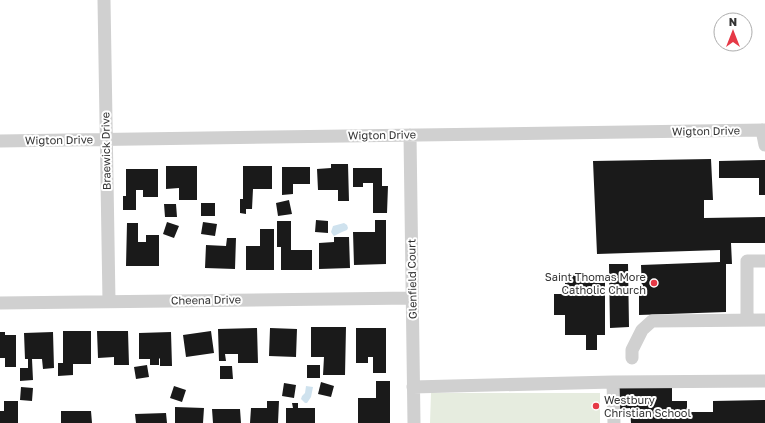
<svg xmlns="http://www.w3.org/2000/svg" width="765" height="423" font-family="'Golos Text',sans-serif">
<style>
.green{fill:#e6ecdf}
.water{fill:#cfe2ee}
.building{fill:#1a1a1a}
.lines{fill:none;stroke-linecap:round;stroke-linejoin:round}
.minor{stroke:#d0d0d0;stroke-width:13}
.poi-dot{fill:#e63946;stroke:#fff;stroke-width:1.5}
.labels{text-anchor:middle;stroke-width:4;stroke-linejoin:round;paint-order:stroke}
.street-label{font-size:11px;fill:#333;stroke:#fff}
.poi-label{font-size:11px;fill:#333;stroke:#fff;text-anchor:end}
</style>
<rect width="100%" height="100%" fill="#fff"/>
<path class="green" d="M431 393H600V423H430Z"/>
<path class="water" d="M344 223 347 225 348 228 347 230 342 232 334 236 333 235 331 232 333 226Z
M306 386 313 387 311 397 307 403H305L301 399 302 396 305 393Z"/>
<path class="building" d="M711 159 713 200H704V218L765 217V243H731L732 264H726V312L639 315V294H642L641 265 720 262V250L597 254 593 161Z
M765 160V195H759V178H719V161Z
M331 164H348L349 201H338V190H318L317 169 331 168Z
M166 166H197V200H179V188L166 189Z
M243 166H272V189H253L252 209H246V214L240 213V199H243Z
M282 167H310V184H293V194L282 195Z
M353 168H382V186H388L387 213H373V183H363V187H353Z
M126 169H158V197H143V190H136V210H123V196H126Z
M289 200 292 214 278 216 276 203Z
M201 203H215V216H201Z
M164 204H176L177 217H165Z
M316 220 328 221V233L315 232Z
M375 220H386V264L354 265 353 232H375Z
M277 221H291V250H312V270H281V247H277Z
M167 222 179 226 174 238 163 234Z
M203 222 217 224 215 236 201 234Z
M127 223H138V242H146V235H159V266H126Z
M260 229H274V270H246V246H260Z
M334 237H349L350 268 319 269V243L334 242Z
M227 238H236L235 269 205 268 206 245 226 246Z
M609 264H628L629 327 610 328Z
M590 274H605V335H597V350H586V335H565V315H554V294H565V275H578V278H590Z
M311 327H346L345 375H323L324 357H311Z
M257 328 258 363H238V354H225L226 361H219L218 329Z
M270 328 297 329 296 357 269 356Z
M356 328H386V373H373V357H368V363H356Z
M63 331H91V364H73V375L58 376V363H63Z
M97 331H128L129 365H114V357L98 358Z
M211 331 214 353 186 357 183 335Z
M0 332H5V335H16V367H5V358H0Z
M53 332 54 368 43 369 42 359H32L33 380 20 381V368H28V359H25L24 333Z
M171 332 172 366H160V358L159 359V365H150V359H154H139V333Z
M147 365 149 377 136 379 134 367Z
M307 365H320V378H307Z
M220 366H232L233 379H220Z
M376 381H390V423H358V398H376Z
M321 382 334 386 331 397 318 394Z
M284 383 296 385 294 398 282 396Z
M672 385V401H687V412H713V401L765 400V423H631L630 408 618 409V386Z
M174 386 186 390 182 402 170 398Z
M21 387 33 388 32 401 20 400Z
M4 401H18V423H0V411H4Z
M267 401H279L278 423H250L251 408H267Z
M292 403H298V408H315V423H286V408H293Z
M175 407 204 408 203 423H175Z
M212 409H240L241 423H213Z
M61 411H91L92 423H61Z
M166 413 167 423H136L135 414Z"/>
<g class="lines">
<path class="minor" d="M104 0 109 301
M762 130 765 145
M410 135 414 423
M0 141 765 130
M0 303 412 298
M747 320V261H765
M632 358V350L642 330 652 321 765 320
M613 382 614 423
M413 387 613 382 765 381"/>
</g>
<g class="poi-dot">
<circle cx="654" cy="283" r="4"/>
<circle cx="596" cy="406" r="4"/>
</g>
<g class="labels">
<g class="street-label">
<text transform="translate(706 131) rotate(-1)" y="4">Wigton Drive</text>
<text transform="translate(382 135) rotate(-1)" y="4">Wigton Drive</text>
<text transform="translate(59 140) rotate(-1)" y="4">Wigton Drive</text>
<text transform="translate(106 151) rotate(-91)" y="4">Braewick Drive</text>
<text transform="translate(412 279) rotate(-91)" y="4">Glenfield Court</text>
<text transform="translate(206 300) rotate(-1)" y="4">Cheena Drive</text>
</g>
<g class="poi-label">
<text x="646" y="281">Saint Thomas More<tspan x="646" dy="13">Catholic Church</tspan></text>
<text x="604" y="404" text-anchor="start">Westbury<tspan x="604" dy="13">Christian School</tspan></text>
</g>
</g>
<g transform="translate(733 32)"><circle r="19" fill="#ffffff" stroke="#adadad"/>
<path d="M0-3L7 15L0 10L-7 15Z" fill="#e63946"/>
<text y="-6" font-size="11" font-weight="bold" text-anchor="middle" fill="#333333">N</text>
</g>
</svg>
